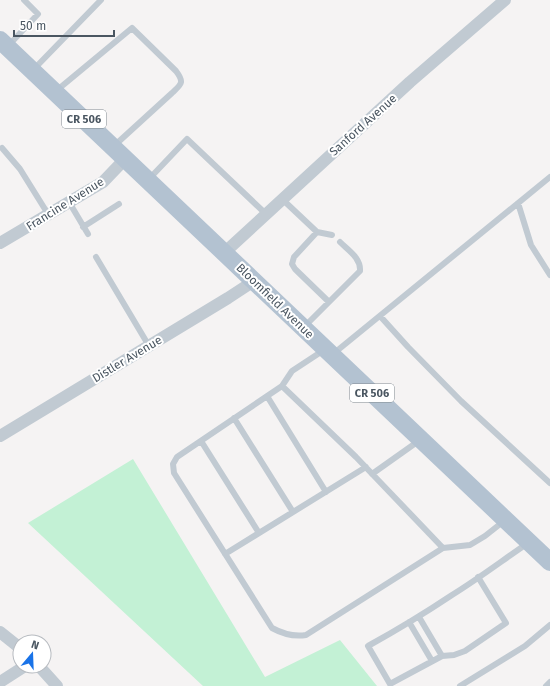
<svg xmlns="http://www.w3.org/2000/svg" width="550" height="686" font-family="'Fira Sans',sans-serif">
<rect width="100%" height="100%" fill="#f5f3f3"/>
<path fill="#c3f1d5" d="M133 459 265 677 340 640 377 686H203L28 523Z"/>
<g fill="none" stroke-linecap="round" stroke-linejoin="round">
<path stroke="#c1cad2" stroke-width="6" d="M8 46 38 14 24 0
M34 69 101 0
M56 91 132 28 176 71C185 83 181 84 172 93L115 145
M2 148 20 169 48 214
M149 179 187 139 266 214
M282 199 317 232 332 235
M69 202 88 234
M518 203 531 245 550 275
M83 227 119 204
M317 232 294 257 292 264 295 269 329 302
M96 257 149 346
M380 316 408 347 461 401 550 483
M304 327 360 271C361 258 349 251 340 242
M333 354 550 177
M282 386 292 371 324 350
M267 396 326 492
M234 418 293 512
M201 441 259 533
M372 474 420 440
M443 548 356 457 282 386 177 457 173 464 174 473 272 628C283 634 293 637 306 635L443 548 470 545 485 536 504 521
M225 554 366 467
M478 577 506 623 465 651 454 655 442 656 390 684 368 646C397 630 425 613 452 595 478 579 503 560 528 543
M419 617 442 656
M409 622 432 661
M460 686 525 646 550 625
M546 686 550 682"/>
<path stroke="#c1cad2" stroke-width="12" d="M0 243 103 182 125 159
M224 253 410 82 505 0
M0 436 228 298 254 281
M0 632 20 648
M39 666 57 686
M0 682 25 666"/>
<path stroke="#b3c2d1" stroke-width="18" d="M0 40 550 562"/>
</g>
<g text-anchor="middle" stroke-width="4" stroke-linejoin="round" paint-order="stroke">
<g fill="#fff" stroke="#808990" stroke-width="1">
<rect x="62" y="110" width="44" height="18" rx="3"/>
<rect x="350" y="384" width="44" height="18" rx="3"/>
</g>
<g font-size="11" font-weight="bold" fill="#4a5661">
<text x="84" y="123">CR 506</text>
<text x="372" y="397">CR 506</text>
</g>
<g font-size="12" fill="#4a5661" stroke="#fff">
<text transform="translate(363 125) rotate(-42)" y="4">Sanford Avenue</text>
<text transform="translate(65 204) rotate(-32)" y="4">Francine Avenue</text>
<text transform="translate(275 301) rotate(44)" y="4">Bloomfield Avenue</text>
<text transform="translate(127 359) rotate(-31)" y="4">Distler Avenue</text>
</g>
</g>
<g transform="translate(32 654) rotate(19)"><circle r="19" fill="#ffffff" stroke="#b7bbc0"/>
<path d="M0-3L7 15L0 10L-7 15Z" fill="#1a73e8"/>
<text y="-6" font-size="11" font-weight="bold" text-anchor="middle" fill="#4a5661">N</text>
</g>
<path d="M14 30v6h100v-6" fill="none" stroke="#4a5661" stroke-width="2"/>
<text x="20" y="30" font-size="12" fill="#4a5661" stroke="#ffffff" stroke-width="3" paint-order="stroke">50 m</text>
</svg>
